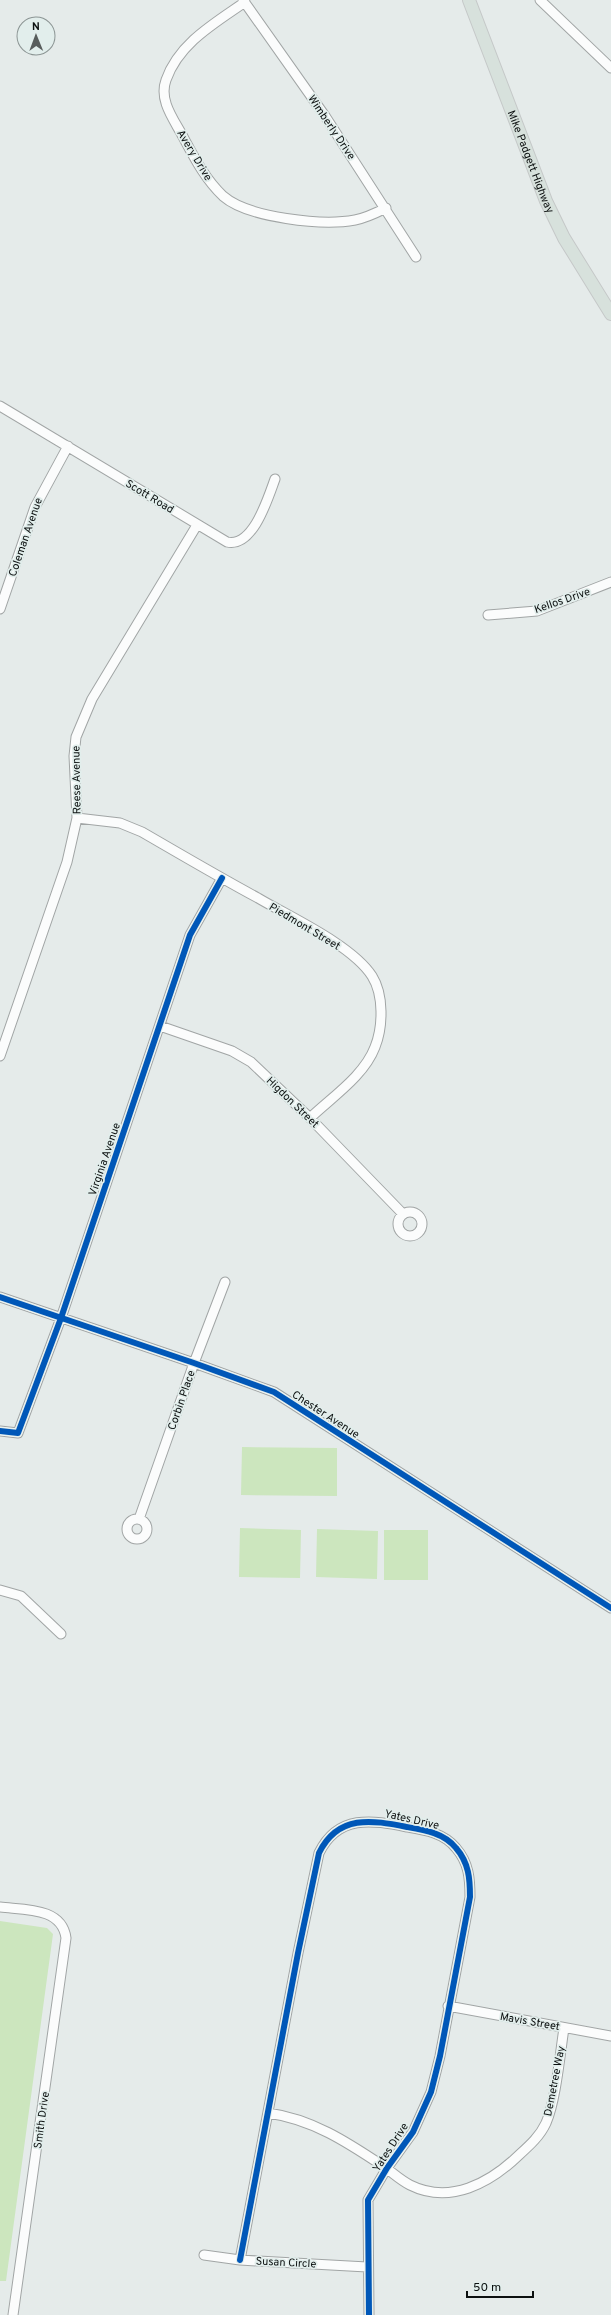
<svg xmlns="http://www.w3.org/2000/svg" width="611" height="2315" font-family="Overpass,sans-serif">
<rect width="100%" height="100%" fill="#e5ebea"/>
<path fill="#cce6be" d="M242 1447 337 1448V1496L241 1495Z
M240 1528 301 1530 300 1578 239 1577Z
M317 1529 378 1531 377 1579 316 1577Z
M384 1530H428V1580H384Z
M0 1921 47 1928 53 1934 6 2281H0Z"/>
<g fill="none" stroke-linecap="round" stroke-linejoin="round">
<defs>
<path id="minor" d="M243 0 325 116 416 257
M540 0 611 68
M245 2C215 23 179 43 166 80 159 99 172 117 181 133 193 155 204 178 223 196 248 218 323 226 355 220 366 218 376 213 386 208
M0 406 227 542C253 548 268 498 275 479
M0 609 35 507 68 446
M488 615 537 611 611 582
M77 818 120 823 142 832C180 854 219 877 258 898 290 917 352 945 372 976 384 995 383 1027 375 1047 364 1076 332 1097 310 1118
M160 1026 232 1051 251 1062 310 1118 403 1214
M0 1056 67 862 77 818 74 756 76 737 92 699 197 525
M398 1224a12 12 0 1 1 24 0a12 12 0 1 1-24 0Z
M0 1297 194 1363 274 1392 611 1608
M0 1431 18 1433 61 1318 190 935 222 878
M139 1519 194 1363 225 1282
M127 1529a10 10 0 1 1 20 0a10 10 0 1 1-20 0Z
M0 1590 21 1596 61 1634
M0 1907C24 1910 62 1907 66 1938L13 2315
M448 2006 611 2036
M268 2113C312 2119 347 2142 383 2166 392 2172 400 2180 410 2185 450 2205 490 2183 519 2155 530 2145 540 2136 546 2123 556 2100 560 2054 564 2028
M204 2255 240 2260 367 2267
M240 2260 298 1953 319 1853C338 1814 372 1820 407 1827 425 1830 444 1833 456 1848 469 1863 470 1879 470 1897L440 2056 431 2092 413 2132 387 2168 368 2200 369 2315"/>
<g id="major">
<path id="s1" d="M469 0 546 201 564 238 611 314"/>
</g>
</defs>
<use href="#minor" stroke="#a1a5a5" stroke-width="11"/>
<use href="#major" stroke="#c5c8c8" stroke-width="14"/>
<use href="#minor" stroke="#fbfcfc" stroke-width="9"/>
<use href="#major" stroke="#d7e1dc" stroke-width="12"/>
<defs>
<path id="cycleway" d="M0 1297 194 1363 274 1392 611 1608
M0 1431 18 1433 61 1318 190 935 222 878
M240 2260 298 1953 319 1853C338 1814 372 1820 407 1827 425 1830 444 1833 456 1848 469 1863 470 1879 470 1897L440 2056 431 2092 413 2132 387 2168 368 2200 369 2315"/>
</defs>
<use href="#cycleway" stroke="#e2eeec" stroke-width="8"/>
<use href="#cycleway" stroke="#0057b8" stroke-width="6"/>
</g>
<g text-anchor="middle" stroke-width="3.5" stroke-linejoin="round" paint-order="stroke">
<g font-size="11" fill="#0c1010" stroke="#e2eeec">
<text transform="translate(332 127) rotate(56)" y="4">Wimberly Drive</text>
<text transform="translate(195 155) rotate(59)" y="4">Avery Drive</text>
<text dy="4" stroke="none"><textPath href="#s1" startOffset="173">Mike Padgett Highway</textPath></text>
<text transform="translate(150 496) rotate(31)" y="4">Scott Road</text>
<text transform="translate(25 537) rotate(-71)" y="4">Coleman Avenue</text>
<text transform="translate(562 600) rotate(-19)" y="4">Kellos Drive</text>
<text transform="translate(76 780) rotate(-91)" y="4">Reese Avenue</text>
<text transform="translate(305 926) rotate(31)" y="4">Piedmont Street</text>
<text transform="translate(293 1102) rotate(44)" y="4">Higdon Street</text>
<text transform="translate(104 1159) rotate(-71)" y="4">Virginia Avenue</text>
<text transform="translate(181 1400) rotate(-71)" y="4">Corbin Place</text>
<text transform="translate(326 1414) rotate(33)" y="4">Chester Avenue</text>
<text transform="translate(412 1819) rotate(13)" y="4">Yates Drive</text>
<text transform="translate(530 2021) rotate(10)" y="4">Mavis Street</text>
<text transform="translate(554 2081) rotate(-79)" y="4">Demetree Way</text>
<text transform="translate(41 2120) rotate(-82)" y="4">Smith Drive</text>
<text transform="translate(390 2147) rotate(-57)" y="4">Yates Drive</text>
<text transform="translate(286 2262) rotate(3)" y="4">Susan Circle</text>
</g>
</g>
<g transform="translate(36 36) rotate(359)"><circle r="19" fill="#e2eeec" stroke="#8c9594"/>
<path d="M0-3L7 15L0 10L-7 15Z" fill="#585d5c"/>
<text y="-6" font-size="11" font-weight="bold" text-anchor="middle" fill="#0c1010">N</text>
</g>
<path d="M467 2291v6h66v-6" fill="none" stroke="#0c1010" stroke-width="2"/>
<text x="473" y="2291" font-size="12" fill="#0c1010" stroke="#e2eeec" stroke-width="3" paint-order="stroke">50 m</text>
</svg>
